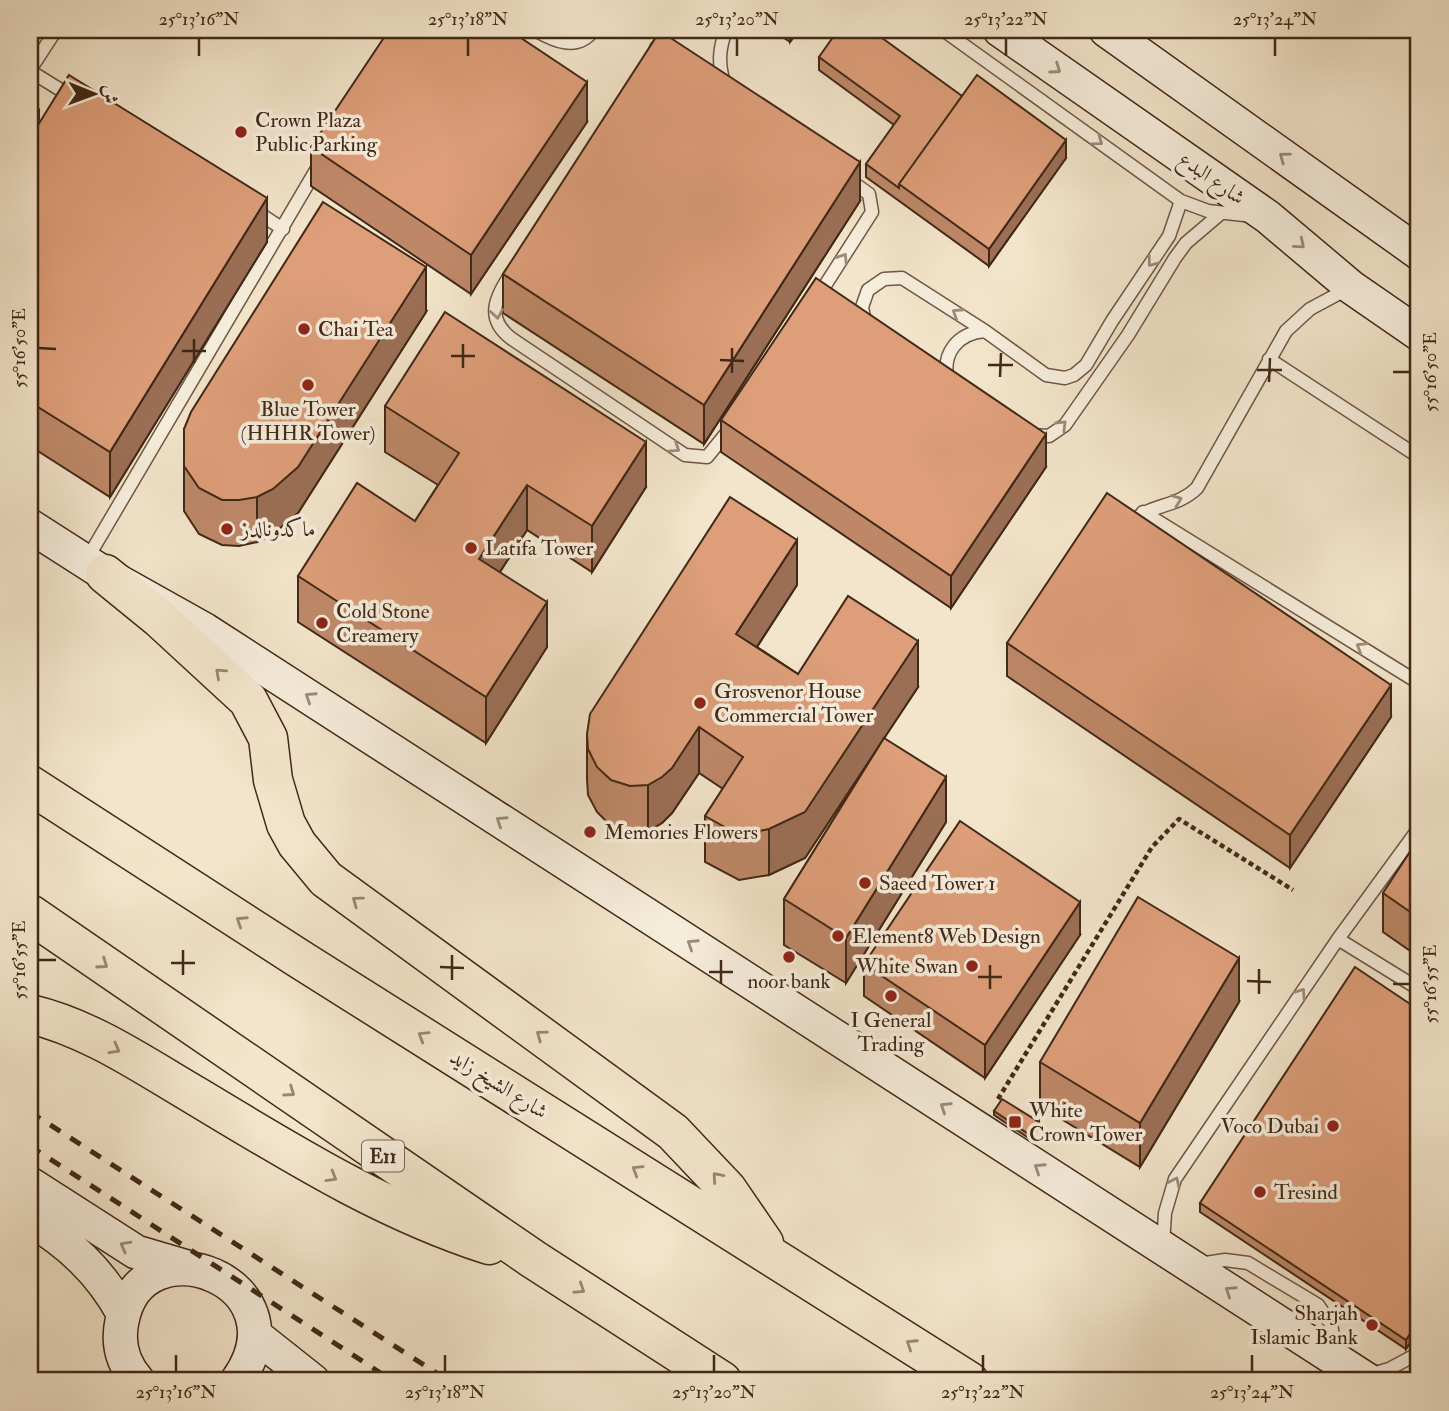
<svg xmlns="http://www.w3.org/2000/svg" width="1449" height="1411" font-family="'IM FELL Double Pica',Amiri,serif">
<rect width="100%" height="100%" fill="#f3e5cb"/>
<filter id="stains"><feTurbulence type="fractalNoise" baseFrequency=".00286" numOctaves="4"/><feColorMatrix values="0 0 0 0 .2 0 0 0 0 .09 0 0 0 0 .02 0 0 0 .5 -.17"/></filter>
<radialGradient id="worn" r=".72"><stop offset=".6" stop-color="#630" stop-opacity="0"/><stop offset="1" stop-color="#630" stop-opacity=".3"/></radialGradient>
<g fill="none" stroke-linecap="round" stroke-linejoin="round">
<defs>
<path id="lane" d="M535 30C554 41 577 52 594 30
M943 30 1181 201 1208 211 1253 216
M656 48 672 30
M30 70 56 30
M30 71 72 97
M724 83C718 63 719 49 726 30
M254 210 283 229
M512 272C496 297 484 318 512 339L685 455 707 457 729 430
M817 298 872 212 869 194 848 179
M865 323 862 307 868 290 884 279 902 278 985 331 1046 375 1065 378 1074 375 1086 365 1112 321 1169 236 1181 201
M1269 359 1419 457
M948 381C941 353 958 333 985 331
M1030 435 1049 436 1065 425 1128 335 1175 258 1186 243 1220 214
M1143 512 1419 683
M1128 526C1147 503 1176 509 1197 488L1286 331 1310 309 1349 288
M87 559 319 165
M1338 939 1419 989
M1163 1244 1165 1213 1175 1179 1338 939 1419 828
M1199 1264 1225 1260 1248 1263 1318 1305 1331 1324 1336 1353
M1369 1375 1389 1369 1419 1353"/>
<path id="secondary" d="M1000 30 1268 217 1351 287 1419 334
M1106 30 1419 253
M30 526 105 574 205 630 1369 1381
M30 1184 136 1252 187 1267
M30 1219C70 1244 100 1271 123 1313
M255 1335 313 1381
M138 1381C123 1364 117 1344 122 1321 141 1219 308 1281 237 1381"/>
<path id="highway" d="M105 574 159 618 248 700 268 738 273 780 286 824 297 844 326 879 673 1132 727 1189 764 1243
M30 785 298 958 969 1381
M30 914 533 1259 722 1381
M30 1014C90 1028 143 1065 196 1096 291 1153 383 1211 489 1245"/>
</defs>
<use href="#lane" stroke="#6e5744" stroke-width="15"/>
<use href="#secondary" stroke="#412817" stroke-width="36"/>
<use href="#highway" stroke="#412817" stroke-width="41"/>
<path stroke="#412817" stroke-width="4.5" stroke-dasharray="5 3.5" stroke-linecap="butt" d="M998 1099 1152 847 1179 819 1293 890"/>
<use href="#lane" stroke="#f7eedd" stroke-width="12"/>
<use href="#secondary" stroke="#f7eedd" stroke-width="33"/>
<use href="#highway" stroke="#f3e5cb" stroke-width="38"/>
<path stroke="#412817" stroke-width="5" stroke-dasharray="12 12" stroke-linecap="butt" d="M30 1112 449 1381
M30 1146 393 1381"/>
</g>
<path fill="#be8868" stroke="#412817" stroke-width="2" d="M772 30H799L790 42Z
M819 57 962 96 1066 158 989 266 866 177V164L894 125 819 70Z
M587 122 471 294 311 186V147Z
M30 138 267 242 110 497 30 446Z
M860 201 704 444 503 313V274Z
M426 312 298 513 273 534 257 542 239 546 222 545 199 534 184 511V429Z
M385 406 646 487 592 572 527 530 500 572 547 647 486 743 298 622V576L415 521 438 485 385 452Z
M721 420 1046 467 951 608 721 452Z
M797 585 757 647 798 674 918 687 884 738 946 822 846 983 784 945V899L879 746 805 858 769 875 739 880 705 862V816L723 789 699 773 672 813 662 823 648 831 630 832 611 826 597 812 588 795 587 779V734Z
M1007 643 1391 717 1290 868 1007 676Z
M1419 838V957L1383 932V893Z
M1080 935 985 1078 864 996V964Z
M1239 1002 1140 1167 1040 1106V1062Z
M1419 1010V1329L1406 1349 1200 1212V1203Z
M994 1111 1039 1127 1030 1139 994 1115Z"/>
<path fill="#9b6f55" stroke="#412817" stroke-width="2" d="M793 30H799L790 42V33Z
M587 82V122L471 294V255Z
M39 111V120L30 133V124Z
M1066 140V158L989 266V249Z
M860 162V201L704 444V405Z
M267 198V242L110 497V452Z
M426 267V312L298 513 273 534 257 542V497Z
M1046 434V467L951 608V576Z
M646 442V487L592 572V526Z
M527 485V530L479 604V559Z
M797 540V585L736 679V634Z
M547 602V647L486 743V697Z
M918 641V687L805 858 769 875V829Z
M1391 685V717L1290 868V835Z
M699 727V773L672 813 662 823 648 831V785Z
M946 777V822L846 983V938Z
M1080 902V935L985 1078V1045Z
M1239 958V1002L1140 1167V1123Z
M1039 1122V1127L1030 1139V1135Z
M1419 1320V1329L1406 1349V1340Z"/>
<path fill="#dd9e79" stroke="#412817" stroke-width="2" d="M389 30H509L587 82 471 255 311 147Z
M838 30H871L962 96 899 184V188L866 164 900 116 819 57Z
M660 31 860 162 704 405 503 274Z
M69 75 267 198 110 452 30 402V138Z
M977 75 1066 140 989 249 899 184Z
M30 105 39 111 30 124Z
M323 202 426 267 298 467 273 489 257 497 239 500H222L199 488 184 466V429L191 412Z
M816 278 1046 434 951 576 721 420Z
M445 312 646 442 592 526 527 485 479 559 547 602 486 697 298 576 357 483 415 521 459 453 385 406Z
M1107 493 1391 685 1290 835 1007 643Z
M730 497 797 540 736 634 798 674 848 596 918 641 805 812 769 829 739 835 705 816 743 757 699 727 672 768 662 777 648 785 630 786 611 780 597 767 588 749 587 734 590 714Z
M884 738 946 777 846 938 784 899Z
M960 821 1080 902 985 1045 864 964Z
M1419 838V918L1383 893Z
M1138 897 1239 958 1140 1123 1040 1062Z
M1355 967 1419 1010V1320L1406 1340 1200 1203Z
M1002 1099 1039 1122 1030 1135 994 1111Z"/>
<defs><path id="oneway-chevron" d="M-2-3.5L2.5 0L-2 3.5" fill="none" stroke-width="1.6" stroke-linecap="round" stroke-linejoin="round" transform="scale(1.75)"/></defs>
<g stroke="#9c8b7a">
<use href="#oneway-chevron" transform="translate(1056 69) rotate(35)"/>
<use href="#oneway-chevron" transform="translate(1098 141) rotate(36)"/>
<use href="#oneway-chevron" transform="translate(1284 157) rotate(-144)"/>
<use href="#oneway-chevron" transform="translate(1300 244) rotate(40)"/>
<use href="#oneway-chevron" transform="translate(843 258) rotate(-57)"/>
<use href="#oneway-chevron" transform="translate(1152 262) rotate(127)"/>
<use href="#oneway-chevron" transform="translate(957 313) rotate(-147)"/>
<use href="#oneway-chevron" transform="translate(497 314) rotate(81)"/>
<use href="#oneway-chevron" transform="translate(1062 425) rotate(-45)"/>
<use href="#oneway-chevron" transform="translate(675 448) rotate(34)"/>
<use href="#oneway-chevron" transform="translate(1177 500) rotate(-21)"/>
<use href="#oneway-chevron" transform="translate(1361 647) rotate(-149)"/>
<use href="#oneway-chevron" transform="translate(310 697) rotate(-147)"/>
<use href="#oneway-chevron" transform="translate(501 821) rotate(-147)"/>
<use href="#oneway-chevron" transform="translate(692 944) rotate(-147)"/>
<use href="#oneway-chevron" transform="translate(1301 993) rotate(-56)"/>
<use href="#oneway-chevron" transform="translate(945 1107) rotate(-147)"/>
<use href="#oneway-chevron" transform="translate(1039 1168) rotate(-147)"/>
<use href="#oneway-chevron" transform="translate(1175 1182) rotate(-64)"/>
<use href="#oneway-chevron" transform="translate(125 1246) rotate(-152)"/>
<use href="#oneway-chevron" transform="translate(1230 1291) rotate(-147)"/>
</g>
<g stroke="#9a8671">
<use href="#oneway-chevron" transform="translate(220 673) rotate(-138)"/>
<use href="#oneway-chevron" transform="translate(357 901) rotate(-144)"/>
<use href="#oneway-chevron" transform="translate(241 921) rotate(-147)"/>
<use href="#oneway-chevron" transform="translate(103 964) rotate(35)"/>
<use href="#oneway-chevron" transform="translate(541 1035) rotate(-144)"/>
<use href="#oneway-chevron" transform="translate(423 1036) rotate(-148)"/>
<use href="#oneway-chevron" transform="translate(115 1049) rotate(29)"/>
<use href="#oneway-chevron" transform="translate(290 1092) rotate(35)"/>
<use href="#oneway-chevron" transform="translate(637 1170) rotate(-148)"/>
<use href="#oneway-chevron" transform="translate(332 1177) rotate(30)"/>
<use href="#oneway-chevron" transform="translate(717 1177) rotate(-131)"/>
<use href="#oneway-chevron" transform="translate(580 1289) rotate(33)"/>
<use href="#oneway-chevron" transform="translate(911 1344) rotate(-147)"/>
</g>
<path fill="none" stroke="#412817" stroke-width="2.5" d="M199 56V38M468 56V38M737 56V38M1006 56V38M1275 56V38M38 348 56 349M182 351H206M451 356H475M720 360 744 361M194 363V339M988 365H1013M463 368V344M1257 370H1282M1393 372H1410M732 373V348M1000 377 1001 353M1269 382 1270 358M38 960H56M171 963H195M440 967 464 968M709 972H733M183 975V950M978 977H1002M452 980V955M1247 981 1271 982M721 984V960M1393 984H1410M990 989V965M1259 994V969M176 1372V1355M445 1372V1355M714 1372V1355M983 1372V1355M1252 1372V1355"/>
<g fill="#8f2418" stroke="#f7eedd" stroke-width="2.5">
<circle cx="241" cy="132" r="7"/>
<circle cx="304" cy="329" r="7"/>
<circle cx="308" cy="385" r="7"/>
<circle cx="227" cy="529" r="7"/>
<circle cx="471" cy="548" r="7"/>
<circle cx="322" cy="623" r="7"/>
<circle cx="700" cy="703" r="7"/>
<circle cx="590" cy="832" r="7"/>
<circle cx="865" cy="883" r="7"/>
<circle cx="838" cy="936" r="7"/>
<circle cx="789" cy="957" r="7"/>
<circle cx="972" cy="966" r="7"/>
<circle cx="891" cy="996" r="7"/>
<rect x="1008" y="1115" width="14" height="14" rx="3.5"/>
<circle cx="1333" cy="1126" r="7"/>
<circle cx="1260" cy="1192" r="7"/>
<circle cx="1372" cy="1325" r="7"/>
</g>
<g text-anchor="middle" stroke-width="7" stroke-linejoin="round" paint-order="stroke">
<rect fill="#f7eedd" stroke="#786352" stroke-width="2" x="362" y="1140.5" width="42" height="31" rx="5"/>
<g font-size="19" font-weight="bold" fill="#412817">
<text x="383" y="1163">E11</text>
</g>
<g font-size="21" fill="#412817" stroke="#f7eedd" text-anchor="start">
<text x="255" y="127">Crown Plaza<tspan x="255" dy="24">Public Parking</tspan></text>
<text x="318" y="336">Chai Tea</text>
<text x="308" y="416" text-anchor="middle">Blue Tower<tspan x="308" dy="24">(HHHR Tower)</tspan></text>
<text x="241" y="536">ماكدونالدز</text>
<text x="485" y="555">Latifa Tower</text>
<text x="336" y="618">Cold Stone<tspan x="336" dy="24">Creamery</tspan></text>
<text x="714" y="698">Grosvenor House<tspan x="714" dy="24">Commercial Tower</tspan></text>
<text x="604" y="839">Memories Flowers</text>
<text x="879" y="890">Saeed Tower 1</text>
<text x="852" y="943">Element8 Web Design</text>
<text x="958" y="973" text-anchor="end">White Swan</text>
<text x="789" y="988" text-anchor="middle">noor bank</text>
<text x="891" y="1027" text-anchor="middle">I General<tspan x="891" dy="24">Trading</tspan></text>
<text x="1029" y="1117">White<tspan x="1029" dy="24">Crown Tower</tspan></text>
<text x="1319" y="1133" text-anchor="end">Voco Dubai</text>
<text x="1274" y="1199">Tresind</text>
<text x="1358" y="1320" text-anchor="end">Sharjah<tspan x="1358" dy="24">Islamic Bank</tspan></text>
</g>
<g font-size="21" fill="#412817" stroke="#f7eedd">
<text transform="translate(1212 178) rotate(35)" y="7">شارع البدع</text>
<text transform="translate(499 1084) rotate(32)" y="7">شارع الشيخ زايد</text>
</g>
</g>
<rect width="1449" height="1411" fill="none" stroke="#f3e5cb" stroke-width="77"/>
<g transform="translate(94 94) rotate(91)" stroke="#f7eedd" stroke-width="5" paint-order="stroke">
<path d="M0-5L12 26L0 18L-12 26Z" fill="#412817"/>
<text y="-10" font-size="19" font-weight="bold" text-anchor="middle" fill="#412817">ش</text>
</g>
<rect x="38" y="38" width="1372" height="1334" fill="none" stroke="#412817" stroke-width="2.5"/>
<g font-size="18" text-anchor="middle" fill="#412817">
<text x="199" y="25">25°13'16"N</text>
<text x="468" y="25">25°13'18"N</text>
<text x="737" y="25">25°13'20"N</text>
<text x="1006" y="25">25°13'22"N</text>
<text x="1275" y="25">25°13'24"N</text>
<text transform="translate(19 348) rotate(-90)" y="6">55°16'50"E</text>
<text transform="translate(1430 372) rotate(-90)" y="6">55°16'50"E</text>
<text transform="translate(19 960) rotate(-90)" y="6">55°16'55"E</text>
<text transform="translate(1430 984) rotate(-90)" y="6">55°16'55"E</text>
<text x="176" y="1398">25°13'16"N</text>
<text x="445" y="1398">25°13'18"N</text>
<text x="714" y="1398">25°13'20"N</text>
<text x="983" y="1398">25°13'22"N</text>
<text x="1252" y="1398">25°13'24"N</text>
</g>
<rect width="100%" height="100%" filter="url(#stains)"/>
<rect width="100%" height="100%" fill="url(#worn)"/>
</svg>
